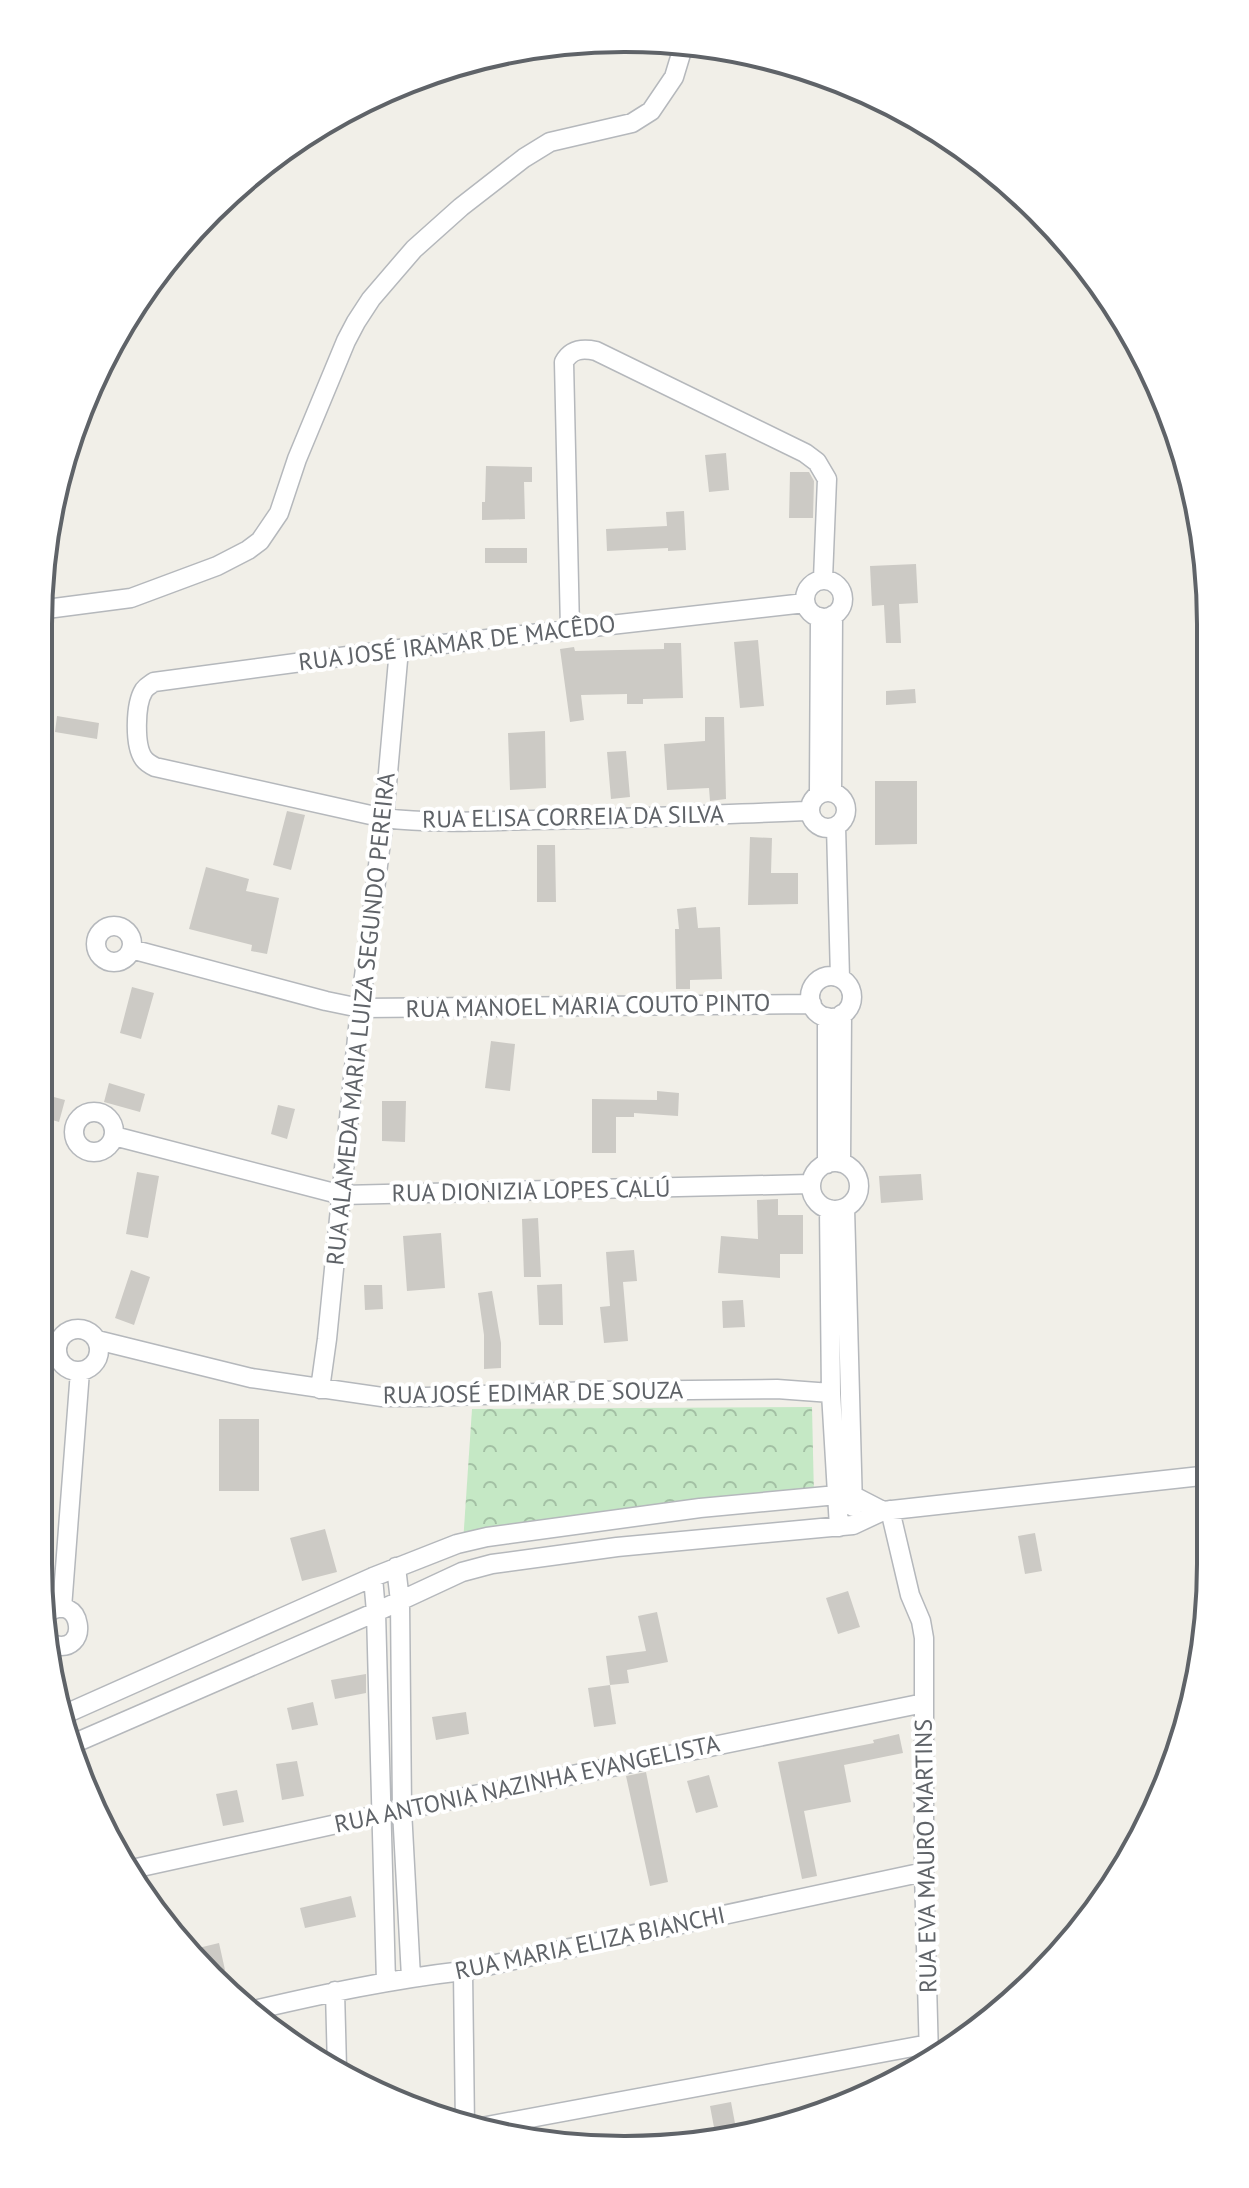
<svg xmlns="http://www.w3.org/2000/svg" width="1249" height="2188" font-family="'PT Sans',sans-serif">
<defs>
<pattern id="park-crowns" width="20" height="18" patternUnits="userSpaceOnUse" patternTransform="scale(2)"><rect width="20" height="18" fill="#c5e8c5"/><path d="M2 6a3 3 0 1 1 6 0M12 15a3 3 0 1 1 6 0" fill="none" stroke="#a3c0a4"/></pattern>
</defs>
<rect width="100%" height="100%" fill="#f1efe8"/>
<path fill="url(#park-crowns)" d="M812 1407 814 1497 463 1543 472 1409Z"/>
<path fill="#cccac5" d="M726 453 729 490 709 492 705 455Z
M486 466 532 467V482H524L525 519 482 520V502H485Z
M790 472H809L814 481 813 518H789Z
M684 511 686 550 668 551V548L607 551 606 529 667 526 666 512Z
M485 548H527V563H485Z
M916 564 918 603 899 604 901 643H886L884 605 872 606 870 566Z
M758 640 764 706 740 708 734 642Z
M664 643H681L683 698 643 699V704H627V694L581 695 584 720 570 722 560 649 574 647 575 651 664 649Z
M915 689 916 703 886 705V691Z
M57 716 99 723 97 739 55 732Z
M705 717H724L726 799 710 801 709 788 667 790 664 744 705 741Z
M545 731 546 788 510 790 508 733Z
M626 751 630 797 611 799 607 752Z
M875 781H917V844L875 845Z
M287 811 305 815 291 870 273 865Z
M750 837 772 838 771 873H798V904L748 905Z
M537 845H555L556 902H537Z
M206 867 249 879 246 891 279 898 267 954 251 951 252 945 189 929Z
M696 907 698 928 720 927 722 979 690 980V989H676L675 929H679L677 909Z
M132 987 154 993 141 1039 120 1033Z
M491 1041 515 1044 510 1091 485 1088Z
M109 1083 145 1094 140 1112 104 1102Z
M657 1091 679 1093 678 1116 634 1113V1117H616V1153H592V1099L657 1100Z
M39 1093 65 1100 59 1122 39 1116Z
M382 1101H406L405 1142 382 1141Z
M278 1105 295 1109 287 1139 271 1134Z
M137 1172 159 1176 148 1238 126 1234Z
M921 1174 923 1200 881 1203 879 1176Z
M778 1199V1215H803V1254H780V1278L718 1273 721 1236 758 1239 757 1200Z
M538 1218 541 1277H524L522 1219Z
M441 1233 445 1288 407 1291 403 1236Z
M634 1250 637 1281 623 1282 628 1341 604 1343 600 1307 610 1306 606 1252Z
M131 1270 150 1277 134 1325 115 1318Z
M562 1284 563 1325H539L537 1285Z
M364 1285H382L383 1309 365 1310Z
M492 1291 501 1343V1368L484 1369V1335L478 1293Z
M743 1300 745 1327 723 1328 722 1301Z
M219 1419H259V1491H219Z
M325 1529 337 1572 302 1581 290 1538Z
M1035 1533 1042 1571 1025 1574 1018 1536Z
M848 1591 860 1627 838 1634 826 1598Z
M657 1612 668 1662 627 1670 629 1683 610 1685 606 1656 646 1651 638 1616Z
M366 1674V1693L335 1699 331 1680Z
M610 1685 616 1724 594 1727 588 1688Z
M313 1702 318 1725 292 1730 287 1708Z
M466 1712 469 1734 436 1740 432 1717Z
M899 1734 903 1753 844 1765 851 1802 804 1811 817 1876 802 1879 778 1762 874 1743 873 1740Z
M297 1761 304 1796 282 1800 276 1764Z
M646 1772 668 1882 650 1886 626 1776Z
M709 1775 718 1807 696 1813 687 1781Z
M237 1790 244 1822 223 1826 216 1794Z
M351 1896 356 1917 305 1928 300 1908Z
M219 1943 225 1970 214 1972 190 1950Z
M731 2102 737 2134 716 2138 710 2106Z"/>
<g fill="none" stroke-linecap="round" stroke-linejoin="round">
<defs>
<path id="minor" d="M805 599a19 19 0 1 1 38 0a19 19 0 1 1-38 0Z
M805 603 399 649 154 682C150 685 147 686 144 690 135 704 134 746 144 759 147 763 151 765 155 767L384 818C433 824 483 821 532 820 625 819 717 814 810 811
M39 610 131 598 217 566 248 550 260 541 279 513 297 459 346 341 356 322 371 299 414 249 461 207 524 158 550 142 632 123 651 111 674 77 684 44
M570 629 564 362C571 349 582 348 596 351L805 453 817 462 827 479 823 579
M810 810a18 18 0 1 1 36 0a18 18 0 1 1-36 0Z
M832 792 833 615
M819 793 820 617
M836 826 840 978
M96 944a18 18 0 1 1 36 0a18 18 0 1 1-36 0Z
M131 949 326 1001 360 1008 812 1004
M810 997a21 21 0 1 1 42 0a21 21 0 1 1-42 0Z
M827 1017V1164
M74 1132a20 20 0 1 1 40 0a20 20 0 1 1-40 0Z
M114 1136 342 1195 811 1184
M811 1186a24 24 0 1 1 48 0a24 24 0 1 1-48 0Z
M841 1163 842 1014
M845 1208 853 1507
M829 1209 831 1393 839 1527
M57 1350a21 21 0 1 1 42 0a21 21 0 1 1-42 0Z
M97 1340 251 1378 382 1397H426L592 1391 777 1389 831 1393
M320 1389 327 1339 360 1008 384 818 399 649
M890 1510 910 1595 921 1621 924 1638V1872L929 2057
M396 1567 400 1601 402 1810 411 1977
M373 1577 376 1612 386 1982
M62 1608 80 1371
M46 1614C82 1587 93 1658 51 1644
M63 1715 373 1577 457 1544 487 1537 700 1508 837 1495H852L883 1511
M68 1746 376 1612 462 1572 492 1564 617 1547 853 1525 883 1511 1210 1475
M132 1869 382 1814 924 1703
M463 1971 465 2127
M335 1991 337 2068
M254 2010C323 1994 392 1979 463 1971L924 1872
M471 2129 929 2044"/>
</defs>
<use href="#minor" stroke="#b5b8bc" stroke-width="21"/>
<use href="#minor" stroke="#fff" stroke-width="18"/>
</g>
<g text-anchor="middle" stroke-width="8" stroke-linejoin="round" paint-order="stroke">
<g font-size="24" fill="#5f6368" stroke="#fff">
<text transform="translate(457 643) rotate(-7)" y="8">RUA JOSÉ IRAMAR DE MACÊDO</text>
<text transform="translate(573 817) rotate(-1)" y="8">RUA ELISA CORREIA DA SILVA</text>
<text transform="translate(588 1006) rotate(-1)" y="8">RUA MANOEL MARIA COUTO PINTO</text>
<text transform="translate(361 1019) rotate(-84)" y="8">RUA ALAMEDA MARIA LUIZA SEGUNDO PEREIRA</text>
<text transform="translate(531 1191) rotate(-1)" y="8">RUA DIONIZIA LOPES CALÚ</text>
<text transform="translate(533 1393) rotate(-1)" y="8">RUA JOSÉ EDIMAR DE SOUZA</text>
<text transform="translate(527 1784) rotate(-12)" y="8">RUA ANTONIA NAZINHA EVANGELISTA</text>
<text transform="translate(926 1856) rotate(-91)" y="8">RUA EVA MAURO MARTINS</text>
<text transform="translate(590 1943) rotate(-12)" y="8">RUA MARIA ELIZA BIANCHI</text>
</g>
</g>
<path d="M0 0H1249V2188H0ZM624 52H625A572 572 0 0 1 1197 624V1564A572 572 0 0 1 625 2136H624A572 572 0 0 1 52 1564V624A572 572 0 0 1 624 52Z" fill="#fff" fill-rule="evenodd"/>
<path fill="none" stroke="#5f6368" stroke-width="4" d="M624 52H625A572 572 0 0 1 1197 624V1564A572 572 0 0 1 625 2136H624A572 572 0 0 1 52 1564V624A572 572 0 0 1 624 52Z"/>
</svg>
